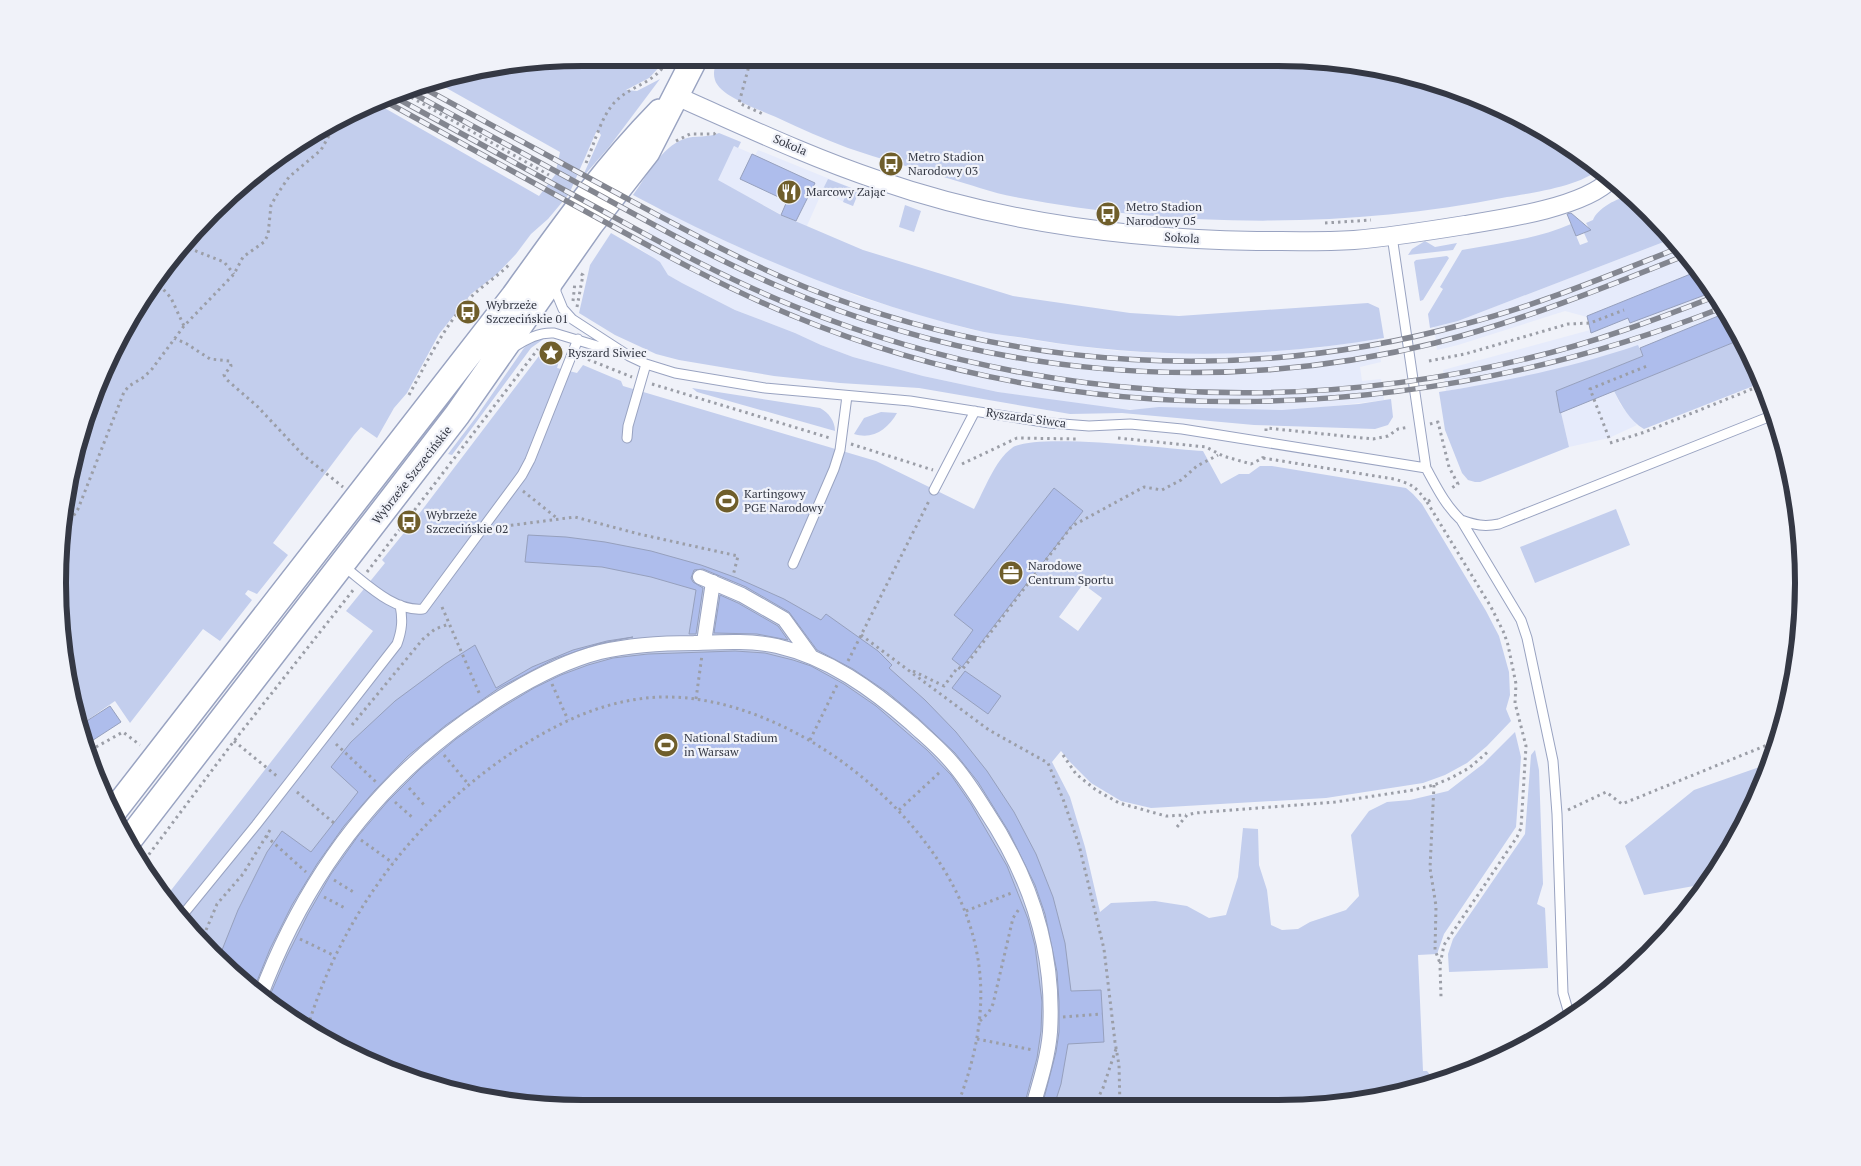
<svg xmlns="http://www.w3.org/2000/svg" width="1861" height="1166" font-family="'PT Serif',serif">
<rect width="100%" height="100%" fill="#f0f2f9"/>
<path fill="#e6ebfb" d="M734 146 755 155 758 150 859 191 853 206 822 192 806 228 717 180Z
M661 209 734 245 859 297 972 330 1052 343 1108 350 1155 353H1250L1316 348 1378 339 1381 362 1360 367 1362 381 1381 379 1384 400 1274 413 1110 409 998 392 923 376 853 357 821 345 795 333 735 310 682 283 668 275 660 262 639 248Z
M1674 238 1733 320 1742 339 1614 391 1620 404 1637 425 1609 438 1569 447 1561 413 1470 387 1446 391 1443 370 1590 330 1587 317 1565 311 1458 345 1437 350 1434 327 1458 321Z"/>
<path fill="#c3ceed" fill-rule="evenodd" d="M514 62H664L649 78 626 90 637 91 660 79 609 147 582 178 601 135 597 130 569 194 548 219 531 234 516 254 496 275 471 294 439 334 407 393 394 408 377 438 361 427 354 435 273 543 288 555 257 594 248 590 245 594 252 600 220 641 203 629 130 723 115 701 79 726 62 652 58 583 62 514 85 414 146 291 211 212 263 166 350 112 374 102 539 196 555 175 560 152 434 81Z
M717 62H1346L1479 97 1600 168C1582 186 1532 193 1507 197 1345 229 1177 228 1015 197 992 193 969 184 947 178 914 168 880 159 848 148 824 139 801 129 778 118 763 111 720 97 715 80 713 74 714 68 717 62Z
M719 133 741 142 738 148 734 146 718 180 781 215 863 250 1013 296 1130 313 1179 316 1368 303 1379 308 1384 338C1270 358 1151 359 1037 340 1015 336 993 335 971 329 855 301 738 251 633 195 647 176 661 147 684 139 695 135 709 138 719 133Z
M828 179 859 191 853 206 843 202 846 194 839 191 837 195 823 189Z
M1630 196 1674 238 1458 321 1430 328 1428 314 1443 289 1440 287 1462 250C1498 243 1538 239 1571 224L1580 245 1588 242 1584 233 1590 230 1586 223 1593 220C1597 209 1618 197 1630 196Z
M905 205 921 211 914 232 899 227Z
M611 233 654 258 660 262 668 275 682 283 735 310 795 333 821 345 853 357 923 376 998 392 1130 410 1159 407 1282 410 1359 404 1391 399 1393 417 1388 425 1375 429 1254 425 1122 413 1070 414 919 388 840 383 774 376 679 360 656 354 615 335 579 313 590 265Z
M1425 241 1435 247 1457 243 1453 250 1408 255 1412 249Z
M1447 256 1449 258 1423 300 1420 301 1414 262 1416 260Z
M545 338 531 348 452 455 448 454 477 416 524 348 533 341Z
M1742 339 1761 383 1644 429C1630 421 1621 405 1614 391Z
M1638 345 1643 356 1556 391 1569 447 1480 482H1475L1468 480 1462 473 1445 430 1439 392C1507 381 1573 367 1638 345Z
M547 351 561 354 557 368 577 373 583 365 621 381 623 386 876 461 974 509C984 491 995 460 1012 448 1033 432 1170 449 1203 451L1221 484 1239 474H1249L1260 466H1272L1406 488 1413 494 1422 504 1486 611 1499 636 1509 672 1510 695 1506 709 1511 721 1487 746 1467 763 1445 775 1423 783 1326 798 1151 808 1121 801 1091 783 1070 762 1061 751 1052 762 1070 797 1085 847 1100 912 1111 903 1155 901 1187 906 1209 918 1226 915 1238 877 1243 828 1258 829 1259 865 1267 890 1271 925 1282 930 1298 929 1310 922 1346 910 1359 896 1351 835 1369 811 1387 802 1410 800 1448 791 1483 764 1515 732 1521 757 1516 827 1444 934 1437 954 1418 955 1423 1071H1427L1437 1083 1313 1107 515 1104 382 1069 263 1000 211 954 165 898 373 631 346 611 385 563 382 560 416 518 542 352ZM1083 584 1102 598 1078 631 1059 617Z
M692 388 820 408C829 413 835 421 835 431L697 392Z
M881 412 897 413C888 429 873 440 854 434L864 418Z
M1616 509 1630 545 1535 583 1520 547Z
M1535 750 1539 770 1543 884 1537 904 1545 908 1548 968 1449 972 1448 954 1453 939 1525 834 1531 755Z
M1768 764 1749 815 1705 884 1644 895 1625 846 1694 790Z"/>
<path fill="#aebdec" stroke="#96a0bd" d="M752 154 815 183 796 221 781 215 787 201 740 179Z
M1571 213 1591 230 1576 236 1567 214Z
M1698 271 1713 292 1630 323 1628 318 1591 333 1587 316Z
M1728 312 1742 339 1560 413 1556 391 1643 356 1640 348Z
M1054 488 1083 511 962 667 952 659 973 630 954 615Z
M528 535 566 537 605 542 651 551 701 565 737 578 784 599 821 620 826 614 878 651 892 665 889 668 925 700 956 732 987 771 1014 812 1036 854 1053 897 1065 943 1071 991 1101 990 1104 1042 1068 1044 1061 1084 1054 1106H1042L1056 1052 1059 1032V1002L1057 972 1045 914 1035 885 1009 832 978 782 955 753 918 718 887 692 853 669 817 650 789 612 746 587 703 569 694 570 691 578 693 582 703 588 696 634H689L696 590 651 577 602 567 525 562Z
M720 595 738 603 778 626 788 640 757 634 714 633Z
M633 637 598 644 554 659 499 688 446 725 408 756 375 790 344 826 317 864 292 905 270 949 253 991 218 960 238 910 267 852 282 831 311 852 358 792 331 767 351 742 395 701 445 664 475 645 496 688 532 667 573 650 607 641Z
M735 651 765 653 793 660 811 666 844 684 876 706 927 750 951 775 971 804 1007 866 1028 919 1035 946 1042 1002 1041 1031 1037 1058 1024 1106 515 1104 382 1069 267 1002 287 956 308 914 331 874 358 836 388 801 420 769 456 739 496 711 534 688 561 675 588 665 613 658 648 654Z
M965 671 1001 696 988 714 952 688Z
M110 706 121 722 84 746 79 726Z"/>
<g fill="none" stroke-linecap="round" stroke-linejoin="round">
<defs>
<path id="service" d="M1392 236 1426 468C1436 486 1445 505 1461 520L1521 620 1527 638 1553 761 1557 814 1563 993 1570 1017
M556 284V292L563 309 572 319 629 356 646 364 675 373 765 388 910 401 1050 423 1089 426 1130 424 1182 429 1426 468
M514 347C527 339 539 332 554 333L617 352
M627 438 628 426 646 364
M934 490 975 411
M1461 520C1475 525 1484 527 1499 524L1776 414
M793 564 834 469 840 450 847 396
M342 565C365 582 393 612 423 609L522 475 530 460 578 339
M181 917 256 825 397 644C402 630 403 620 400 605"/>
<path id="pedestrian" d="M700 577 742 595 784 619 810 655
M704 642 713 582
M260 997C306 874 380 775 491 704 525 682 561 662 600 652 630 645 664 643 694 643 721 642 750 640 777 646 829 658 872 689 912 724 926 737 941 749 953 764 966 779 976 795 986 811 1030 877 1055 952 1050 1032 1048 1057 1040 1082 1033 1106"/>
<path id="minor" d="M676 96C742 125 809 157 878 180 999 222 1129 239 1257 241 1289 241 1322 242 1354 240 1391 237 1428 231 1465 225 1503 219 1585 207 1611 179"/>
<path id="secondary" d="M114 811 514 296C560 232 605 168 660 112
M129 840 457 415 590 225 647 152 693 62"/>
</defs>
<use href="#service" stroke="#99a3c1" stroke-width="11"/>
<use href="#pedestrian" stroke="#99a3c1" stroke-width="16"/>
<use href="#minor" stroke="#99a3c1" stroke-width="20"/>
<use href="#secondary" stroke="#99a3c1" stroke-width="28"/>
<path stroke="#9b9ea7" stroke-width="3" stroke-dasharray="2.5 4" stroke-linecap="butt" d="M750 62 739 103 765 115
M400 91 549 175
M676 141 690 134H714L717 131
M586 163C594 145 601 116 615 102 631 85 652 85 667 62
M1619 194H1627
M1325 223 1371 220
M183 246 224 262 234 274
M155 280 171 298 184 326
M573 301 575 282
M577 307 583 275 579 273
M174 338 187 344 210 359 230 361 231 366 224 375 226 379 258 407 303 455 343 487
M582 357 632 377
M1429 361 1465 354 1568 324 1590 323 1624 310
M652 384 830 438
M409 395C428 360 445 324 473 295 485 284 499 275 511 263
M1430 424 1438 422 1449 467 1458 484 1450 489
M1266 431V428L1373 439 1388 436 1398 429 1409 427
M1118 438 1206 447 1223 456 1251 464 1263 458V454
M1609 438 1590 389 1647 366
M1610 443 1645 432 1762 385
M851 444 933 470
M1263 458 1394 479C1412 484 1416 487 1427 502L1432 499
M962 464 1017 438 1079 439
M523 491 558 519
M1427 502 1491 607 1504 633 1508 645 1516 684 1515 703 1526 746 1521 828 1517 837 1444 945 1440 965 1441 997
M498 527 575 517 639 534 738 556 733 576
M61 530 69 523 78 509 124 392 129 386 144 377 152 369 184 326 234 274 243 257 264 242 268 235 271 205 278 193 289 177 321 150 330 134 334 122
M367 572 538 349
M442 607 480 695
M861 635 989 730 1048 763 1063 799 1079 845 1104 949 1115 1042 1119 1065 1120 1107
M848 661 930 499
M913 671 944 686 958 667 962 670 1072 526 1144 487 1162 490 1181 480 1197 466 1218 455
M552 684 568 720
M696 699 702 655
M352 725 423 639 435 629 449 624
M810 740 837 685
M234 741 278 777
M336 744 376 782
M96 747 123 732 140 745
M444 755 469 785
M1063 755 1076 774 1096 790 1119 803 1166 816 1186 815
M1434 785 1430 868 1436 906 1435 950 1440 963
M409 788 425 806
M297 792 334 823
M395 802 413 818
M899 810 940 772
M1568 810 1606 792 1622 804 1777 741
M1177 827 1187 815 1195 813 1335 802 1413 790 1434 785 1451 778 1469 768 1490 750
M266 836 306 872
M361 840 393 863
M141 865 234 741 354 589
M334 880 355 893
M324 897 345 908
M966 911 1014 892
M300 939 335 956
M201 942 217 904 243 874 270 830
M1063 1017 1102 1014
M980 1021 989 1012 993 1004 1013 918 1019 909
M308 1026C343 911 421 810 522 746 565 719 609 699 661 697 790 694 947 818 975 944 988 999 978 1053 957 1106
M977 1039 1033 1050
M1094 1106 1103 1088 1116 1049"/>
<use href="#service" stroke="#fff" stroke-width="9"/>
<use href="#pedestrian" stroke="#fff" stroke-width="14"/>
<use href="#minor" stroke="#fff" stroke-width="18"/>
<use href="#secondary" stroke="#fff" stroke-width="25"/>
<defs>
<path id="rail" d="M418 85C483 120 548 156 613 191 676 225 739 260 805 287 1016 371 1247 384 1465 324 1539 305 1610 275 1681 247
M405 89C471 125 537 161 603 197 661 229 719 261 780 287 984 376 1218 397 1435 343 1521 321 1604 288 1686 255
M391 95C461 133 531 172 601 210 665 245 728 280 796 307 1028 400 1287 418 1529 358 1593 343 1655 320 1716 296
M381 99C452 138 523 177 594 216 658 251 723 287 791 315 1088 439 1427 424 1724 307"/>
</defs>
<use href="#rail" stroke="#838690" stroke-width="5.5"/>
<use href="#rail" stroke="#f0f2f9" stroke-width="4" stroke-dasharray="11" stroke-linecap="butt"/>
</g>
<defs>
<symbol id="bus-disc" viewBox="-11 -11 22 22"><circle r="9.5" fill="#6f5e2b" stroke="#f0f2f9"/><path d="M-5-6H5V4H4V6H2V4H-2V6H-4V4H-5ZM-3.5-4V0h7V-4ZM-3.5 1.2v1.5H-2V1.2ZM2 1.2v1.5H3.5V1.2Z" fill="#fff"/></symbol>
<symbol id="restaurant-disc" viewBox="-11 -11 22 22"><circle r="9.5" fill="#6f5e2b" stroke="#f0f2f9"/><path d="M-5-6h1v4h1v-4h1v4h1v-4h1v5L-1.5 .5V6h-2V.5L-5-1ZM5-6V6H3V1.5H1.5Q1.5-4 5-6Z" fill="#fff"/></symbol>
<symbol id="sight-disc" viewBox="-11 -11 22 22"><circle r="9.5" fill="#6f5e2b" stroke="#f0f2f9"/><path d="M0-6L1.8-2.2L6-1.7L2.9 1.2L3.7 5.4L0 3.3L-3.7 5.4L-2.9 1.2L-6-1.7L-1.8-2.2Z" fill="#fff"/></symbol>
<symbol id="stadium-disc" viewBox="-11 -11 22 22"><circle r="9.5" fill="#6f5e2b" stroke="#f0f2f9"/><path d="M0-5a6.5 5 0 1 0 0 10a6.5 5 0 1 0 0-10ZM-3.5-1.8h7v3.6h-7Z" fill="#fff"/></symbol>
<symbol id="office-disc" viewBox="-11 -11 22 22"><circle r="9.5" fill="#6f5e2b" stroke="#f0f2f9"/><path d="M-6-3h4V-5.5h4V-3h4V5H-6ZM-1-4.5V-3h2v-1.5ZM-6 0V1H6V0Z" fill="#fff"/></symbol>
</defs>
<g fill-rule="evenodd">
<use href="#bus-disc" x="877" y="150" width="28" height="28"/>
<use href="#restaurant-disc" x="775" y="178" width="28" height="28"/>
<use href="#bus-disc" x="1094" y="200" width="28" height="28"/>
<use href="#bus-disc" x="454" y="298" width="28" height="28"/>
<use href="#sight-disc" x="537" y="339" width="28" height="28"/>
<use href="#stadium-disc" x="713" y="487" width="28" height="28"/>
<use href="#bus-disc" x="395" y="508" width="28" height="28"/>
<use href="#office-disc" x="997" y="559" width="28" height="28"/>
<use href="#stadium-disc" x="652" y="731" width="28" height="28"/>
</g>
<g text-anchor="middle" stroke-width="4.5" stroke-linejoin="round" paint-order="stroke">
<g font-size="12" fill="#343844" stroke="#f0f2f9">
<text transform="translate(790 145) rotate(23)" y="4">Sokola</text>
<text transform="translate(1182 238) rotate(4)" y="4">Sokola</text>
<text transform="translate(1026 418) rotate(8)" y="4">Ryszarda Siwca</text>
<text transform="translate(412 475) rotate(-52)" y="4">Wybrzeże Szczecińskie</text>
</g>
<g font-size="12" fill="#343844" stroke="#f0f2f9" text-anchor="start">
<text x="908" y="161">Metro Stadion<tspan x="908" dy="14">Narodowy 03</tspan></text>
<text x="806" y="196">Marcowy Zając</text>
<text x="1126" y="211">Metro Stadion<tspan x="1126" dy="14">Narodowy 05</tspan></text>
<text x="486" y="309">Wybrzeże<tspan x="486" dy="14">Szczecińskie 01</tspan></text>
<text x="568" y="357">Ryszard Siwiec</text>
<text x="744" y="498">Kartingowy<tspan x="744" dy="14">PGE Narodowy</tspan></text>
<text x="426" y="519">Wybrzeże<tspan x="426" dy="14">Szczecińskie 02</tspan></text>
<text x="1028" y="570">Narodowe<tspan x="1028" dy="14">Centrum Sportu</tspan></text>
<text x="684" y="742">National Stadium<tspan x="684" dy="14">in Warsaw</tspan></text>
</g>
</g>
<path d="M0 0H1861V1166H0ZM583 66H1278A517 517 0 0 1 1795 583V583A517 517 0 0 1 1278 1100H583A517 517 0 0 1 66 583V583A517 517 0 0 1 583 66Z" fill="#f0f2f9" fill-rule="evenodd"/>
<path fill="none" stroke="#343844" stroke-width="6" d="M583 66H1278A517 517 0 0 1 1795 583V583A517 517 0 0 1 1278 1100H583A517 517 0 0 1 66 583V583A517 517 0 0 1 583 66Z"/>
</svg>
